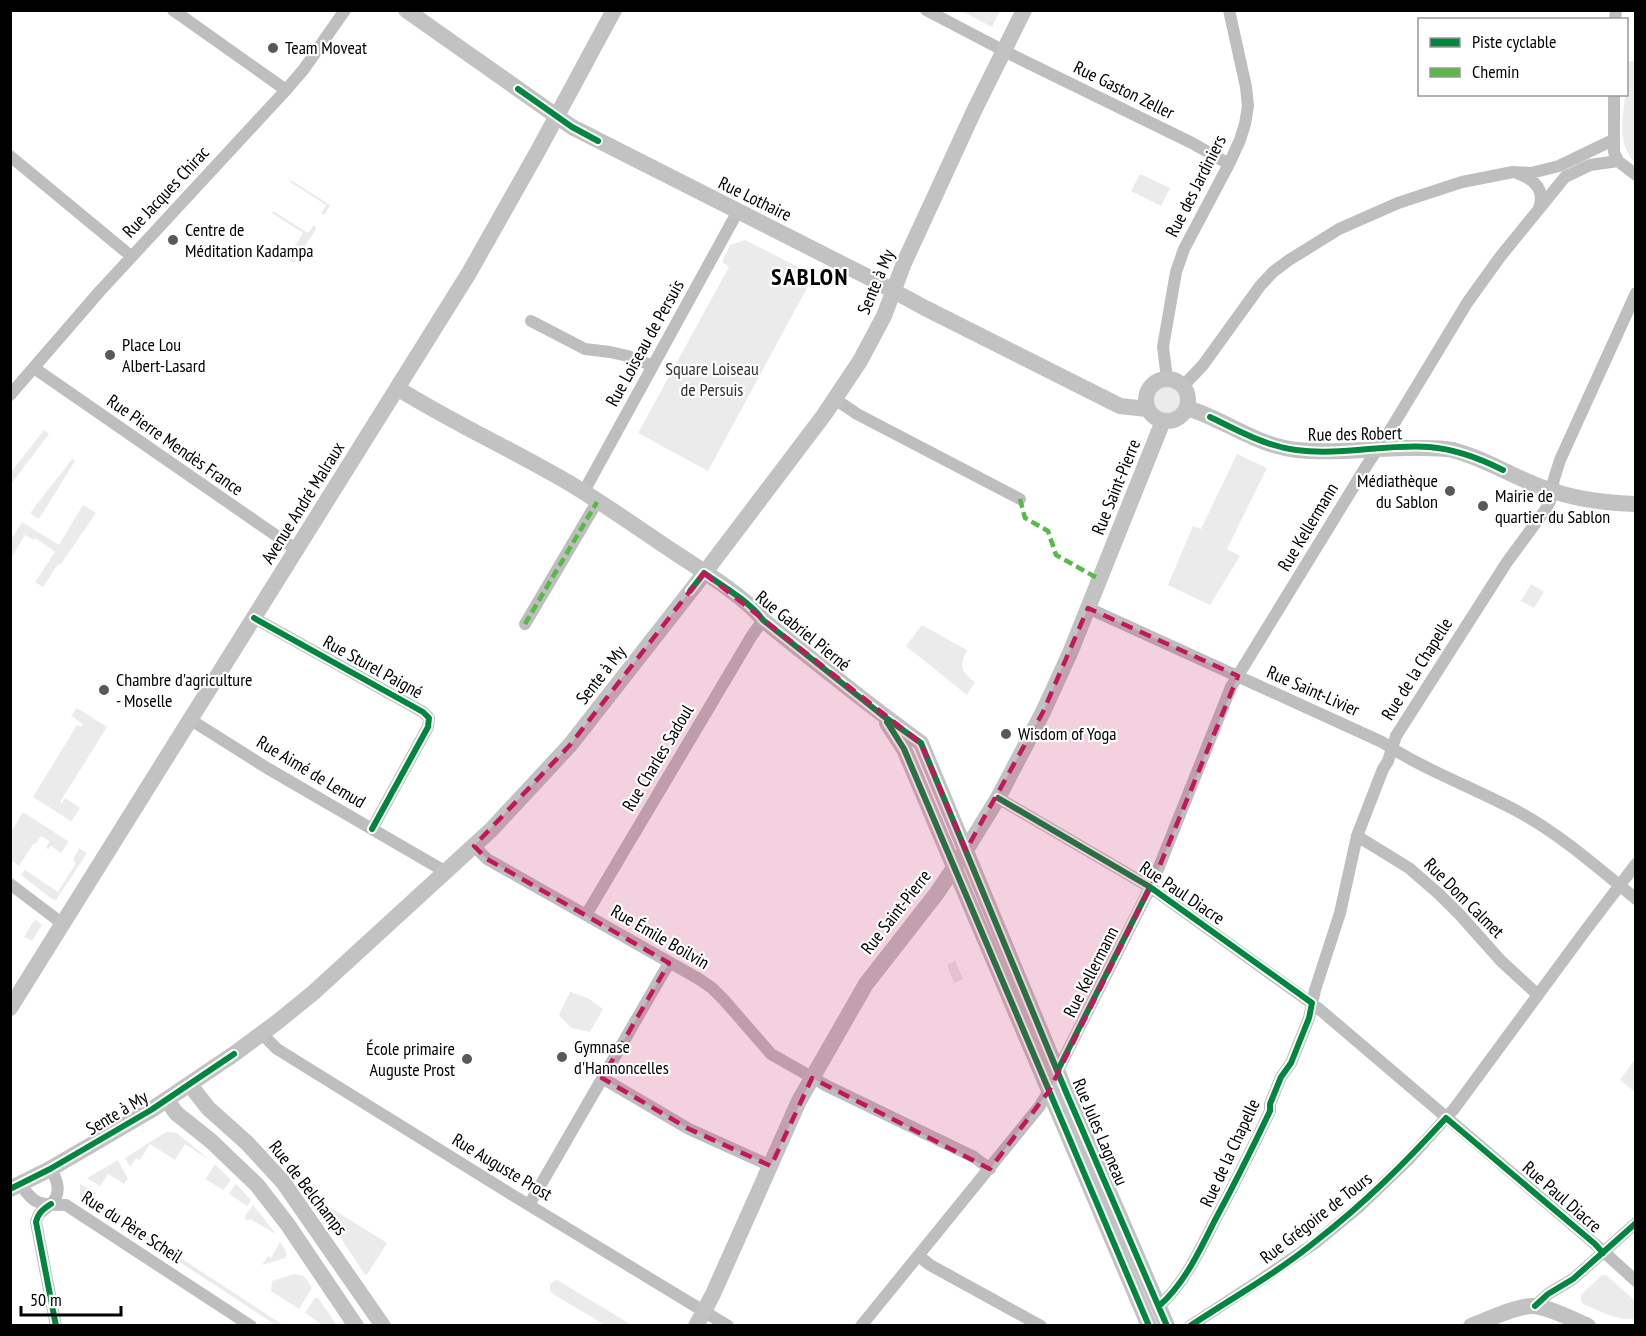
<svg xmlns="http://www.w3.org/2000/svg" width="1646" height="1336" font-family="'PT Sans Narrow',sans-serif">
<rect width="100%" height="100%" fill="#fff"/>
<path fill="#ebebeb" d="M961 11 1000 10V11L992 27Z
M1627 61H1635V163C1616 142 1623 120 1625 95L1626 94Z
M1140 174 1170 188 1161 206 1131 191Z
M291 180 330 205 325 214H321L326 205 290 182Z
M273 211 308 233 314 225H315L316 229 294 263 287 258 303 233 272 213Z
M745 240 814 275 708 471 638 433 729 267 722 262 730 245Z
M1153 399a14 14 0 1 1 28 0a14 14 0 1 1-28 0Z
M44 430 49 434 11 484V472Z
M1237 454 1267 468 1227 549 1240 556 1210 605 1168 585 1193 526 1201 529Z
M72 459 75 461 39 519 30 513Z
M83 505 96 513 60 565 58 564 43 587 35 582 55 552 36 538 34 540 25 535 11 558V540L22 522 59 545Z
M1531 584 1544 592 1534 608 1521 601Z
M922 625 967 650C959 666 961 672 975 682L967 695 906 646Z
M77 708 107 727 60 802 62 803 65 798 80 808 71 821 33 797 77 725 81 727 83 724 71 716Z
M23 812 68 841V843L61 853 51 846 48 849 46 848 50 841 41 836 36 844 34 843 19 866 11 860V832Z
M79 848 87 853 56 900 52 899 21 875 25 870 58 892 76 863 73 860Z
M35 919 42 925 32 941 24 937Z
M955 961 963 979 954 983 947 965Z
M570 992 588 998 603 1009 590 1032 571 1028 559 1015Z
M1635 1059V1092L1620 1080Z
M166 1132 177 1133 211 1161 185 1144 175 1160 150 1144 140 1160 136 1158 130 1167 125 1158Z
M118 1160 128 1179 124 1184 108 1174 100 1186 87 1178Z
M215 1164 231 1180 223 1190 207 1180H205Z
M80 1184 96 1193 92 1200 283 1325H276L80 1197Z
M236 1184 251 1200 247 1206 229 1194Z
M323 1203 387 1243 366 1276 320 1207Z
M253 1205 276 1234 250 1219 248 1221 244 1218Z
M280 1242C284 1248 288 1251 285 1258L262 1265 268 1256 271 1258Z
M294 1274 304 1276 312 1288 299 1309 271 1291 272 1281Z
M1602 1275H1606L1635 1301V1319C1617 1321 1600 1311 1583 1304L1581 1301V1295Z
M557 1280 627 1322 629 1325H605L553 1294 550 1290V1284Z
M315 1298H318L337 1325H320L321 1324 305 1313Z"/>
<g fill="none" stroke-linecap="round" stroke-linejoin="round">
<path stroke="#bebebe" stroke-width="12" d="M173 10 286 90
M926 10 1012 55 1192 143 1229 164
M1615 20 1616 10
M1614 94V152L1618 161 1636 175
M10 156 131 256
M1519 174C1536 180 1545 191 1539 208
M531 321 585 349 610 352 628 356 653 366
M34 368 297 550
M1167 378 1163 347 1176 272 1184 249 1229 164 1240 140 1245 124 1248 106 1246 87 1229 10
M1183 386 1203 365 1260 286 1273 272 1289 260 1339 229 1398 203 1462 182 1513 172 1531 173 1559 166 1613 140
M10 395 100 291 286 90 304 69 345 10
M835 399 857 414 1020 499
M583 493 738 211
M1088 608 1382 742C1424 770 1472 787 1517 811 1560 834 1598 868 1636 899
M254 618 423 712 429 718 428 727 372 829
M525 624 597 502
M191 720 267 768 446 872
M998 798 1150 887 1318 1008 1595 1244 1636 1281
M1357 836 1409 868 1439 894 1461 916 1501 961 1538 995
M474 846 487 859 699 979 712 988 724 1000 771 1054 827 1086 974 1157 990 1169
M10 884 63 924
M586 915 751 637 763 620
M262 1034 277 1049 514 1196 728 1326
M602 1078 689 1129 771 1166
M50 1169C58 1180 62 1193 51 1204 43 1212 39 1210 36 1222L56 1326
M21 1185C36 1207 41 1204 66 1205L251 1326
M529 1205 669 963
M919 1256 930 1265 1041 1326
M1159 1306C1184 1284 1199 1252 1214 1222 1234 1185 1252 1149 1270 1111V1104L1281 1077 1291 1063 1309 1018 1315 990 1340 913 1357 836 1383 769 1388 761 1396 736 1507 562 1546 509 1550 501 1554 479 1560 460 1636 293
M1535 1306 1548 1294 1573 1279 1636 1223
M861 1326 1039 1107 1049 1091 1058 1070 1153 882 1231 687 1367 465 1389 432 1467 303 1500 257 1565 177 1590 165 1618 161
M1190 1326 1256 1283 1315 1243 1360 1206 1408 1160 1454 1109 1585 931 1636 864"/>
<path stroke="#c2c2c2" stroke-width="16" d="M406 10 572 127 866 276 925 308 1120 406 1147 409
M1146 400a21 21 0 1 1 42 0a21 21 0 1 1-42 0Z
M397 388C453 423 513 450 569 483 606 505 641 530 677 554 701 570 747 598 763 620 815 662 867 704 921 743L1066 1092 1167 1326
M1187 408C1224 419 1257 446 1297 450 1334 454 1371 448 1407 448 1423 448 1438 447 1453 450 1480 457 1503 471 1529 482 1562 497 1599 503 1636 504
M887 723 904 749 1149 1326
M10 1008 469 273 539 149 614 10
M190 1085 208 1108 247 1143 283 1182 383 1326
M167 1100 176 1113 211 1141 257 1185 288 1225 356 1326
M10 1189 50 1169 151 1110 234 1054 276 1023 313 993 491 830 570 745 693 588 824 415 860 361 884 316 904 263 974 111 1024 10
M696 1326 713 1294 799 1101 866 984 937 893 966 850 998 798 1043 712 1070 653 1163 421
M1471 1326C1487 1320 1518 1305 1534 1306 1551 1308 1572 1319 1588 1326"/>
<path stroke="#58b947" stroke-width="4.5" stroke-dasharray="9 4.5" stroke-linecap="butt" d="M1020 499 1025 518 1048 531 1056 555 1099 579
M525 624 597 502"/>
<defs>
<path id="cycleway" d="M518 89 572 127 598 141
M1210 417C1237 430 1265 446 1296 450 1340 456 1385 444 1429 447 1455 449 1479 458 1503 470
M690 591 704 573C723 586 750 602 763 620L882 715 921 743 1066 1092 1167 1326
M254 618 423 712 429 718 428 727 372 829
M887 722 904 749 1149 1326
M998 798 1150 887 1312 1003 1309 1018 1291 1063 1281 1077 1270 1104V1111C1252 1149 1234 1185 1214 1222 1199 1252 1184 1284 1159 1306
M1058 1070 1150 887
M10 1189 50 1169 151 1110 234 1054
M51 1204C43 1209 38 1213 36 1222L56 1326
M1535 1306 1548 1294 1573 1279 1636 1223
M1190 1326C1232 1298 1277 1273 1316 1241 1365 1203 1404 1164 1446 1118L1595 1244 1603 1253"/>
</defs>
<use href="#cycleway" stroke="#fff" stroke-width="10"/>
<use href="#cycleway" stroke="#00873e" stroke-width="6"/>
</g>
<path fill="#c2185b" fill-opacity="0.2" stroke="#c2185b" stroke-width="4.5" stroke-dasharray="12 8" stroke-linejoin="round" d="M704 573 921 743 966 850 1043 712 1088 608 1238 676 1153 882 1049 1091 990 1169 812 1078 771 1166 689 1129 602 1078 669 963 487 859 474 846 570 745Z"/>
<g fill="#595959" stroke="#fff" stroke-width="2">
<circle cx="273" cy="48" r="6"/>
<circle cx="173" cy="240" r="6"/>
<circle cx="110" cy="355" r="6"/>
<circle cx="1450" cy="491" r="6"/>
<circle cx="1483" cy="506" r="6"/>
<circle cx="104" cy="690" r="6"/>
<circle cx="1006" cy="734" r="6"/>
<circle cx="562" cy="1057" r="6"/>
<circle cx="467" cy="1059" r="6"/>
</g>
<g text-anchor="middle" stroke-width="4.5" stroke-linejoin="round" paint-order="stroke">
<g font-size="18" fill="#000" stroke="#fff" text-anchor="start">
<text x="285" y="54">Team Moveat</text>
<text x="185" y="236">Centre de<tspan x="185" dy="21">Méditation Kadampa</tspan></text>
<text x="122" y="351">Place Lou<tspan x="122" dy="21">Albert-Lasard</tspan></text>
<text x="1438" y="487" text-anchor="end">Médiathèque<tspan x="1438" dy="21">du Sablon</tspan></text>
<text x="1495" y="502">Mairie de<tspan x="1495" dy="21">quartier du Sablon</tspan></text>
<text x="116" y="686">Chambre d'agriculture<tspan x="116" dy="21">- Moselle</tspan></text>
<text x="1018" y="740">Wisdom of Yoga</text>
<text x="574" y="1053">Gymnase<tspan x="574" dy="21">d'Hannoncelles</tspan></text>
<text x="455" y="1055" text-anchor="end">École primaire<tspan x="455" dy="21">Auguste Prost</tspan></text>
</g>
<g font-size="18" fill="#000" stroke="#fff">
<text transform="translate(1124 90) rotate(26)" y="6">Rue Gaston Zeller</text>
<text transform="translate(1196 186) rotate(-63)" y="6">Rue des Jardiniers</text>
<text transform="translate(166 192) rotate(-47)" y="6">Rue Jacques Chirac</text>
<text transform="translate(755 199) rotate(26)" y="6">Rue Lothaire</text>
<text transform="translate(876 282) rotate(-67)" y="6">Sente à My</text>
<text transform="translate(645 343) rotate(-61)" y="6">Rue Loiseau de Persuis</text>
<text transform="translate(1355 434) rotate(-1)" y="6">Rue des Robert</text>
<text transform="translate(175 445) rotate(35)" y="6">Rue Pierre Mendès France</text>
<text transform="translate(1116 487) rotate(-68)" y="6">Rue Saint-Pierre</text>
<text transform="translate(303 503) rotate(-58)" y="6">Avenue André Malraux</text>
<text transform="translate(1308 527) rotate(-59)" y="6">Rue Kellermann</text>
<text transform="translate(803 631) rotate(39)" y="6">Rue Gabriel Pierné</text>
<text transform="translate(373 667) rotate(29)" y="6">Rue Sturel Paigné</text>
<text transform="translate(1417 669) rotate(-58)" y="6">Rue de la Chapelle</text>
<text transform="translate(601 675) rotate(-52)" y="6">Sente à My</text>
<text transform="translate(1313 691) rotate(24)" y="6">Rue Saint-Livier</text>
<text transform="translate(658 758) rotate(-59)" y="6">Rue Charles Sadoul</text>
<text transform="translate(311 772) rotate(31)" y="6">Rue Aimé de Lemud</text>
<text transform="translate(1182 893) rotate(34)" y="6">Rue Paul Diacre</text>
<text transform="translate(1464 898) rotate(45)" y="6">Rue Dom Calmet</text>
<text transform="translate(896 912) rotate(-52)" y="6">Rue Saint-Pierre</text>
<text transform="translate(660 937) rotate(30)" y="6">Rue Émile Boilvin</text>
<text transform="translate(1091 972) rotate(-63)" y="6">Rue Kellermann</text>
<text transform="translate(117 1113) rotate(-31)" y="6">Sente à My</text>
<text transform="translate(1100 1132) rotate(67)" y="6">Rue Jules Lagneau</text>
<text transform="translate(1230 1153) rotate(-65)" y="6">Rue de la Chapelle</text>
<text transform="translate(502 1167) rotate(31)" y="6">Rue Auguste Prost</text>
<text transform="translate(308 1188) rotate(52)" y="6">Rue de Belchamps</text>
<text transform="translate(1562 1197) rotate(41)" y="6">Rue Paul Diacre</text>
<text transform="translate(1316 1218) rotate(-38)" y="6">Rue Grégoire de Tours</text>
<text transform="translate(132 1227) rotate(33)" y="6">Rue du Père Scheil</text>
</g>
<g font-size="18" fill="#313131" stroke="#fff">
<text x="712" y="375">Square Loiseau<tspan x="712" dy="21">de Persuis</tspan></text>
</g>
<g font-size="24" font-weight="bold" letter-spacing="1.5" fill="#000" stroke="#fff">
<text x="810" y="285">SABLON</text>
</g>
</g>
<rect width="1646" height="1336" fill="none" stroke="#000000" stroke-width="24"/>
<rect x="1418" y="18" width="210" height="78" fill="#ffffff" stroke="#999999" stroke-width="1.5"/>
<rect x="1430" y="38" width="30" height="9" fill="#00873e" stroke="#999999" stroke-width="1.5"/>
<text x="1472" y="48" font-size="18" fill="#000000">Piste cyclable</text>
<rect x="1430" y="68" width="30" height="9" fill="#58b947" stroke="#999999" stroke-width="1.5"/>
<text x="1472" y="78" font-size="18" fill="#000000">Chemin</text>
<path d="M21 1306v9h100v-9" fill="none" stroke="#000000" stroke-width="3"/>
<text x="30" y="1306" font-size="18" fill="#000000" stroke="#ffffff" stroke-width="4.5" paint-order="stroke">50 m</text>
</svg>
